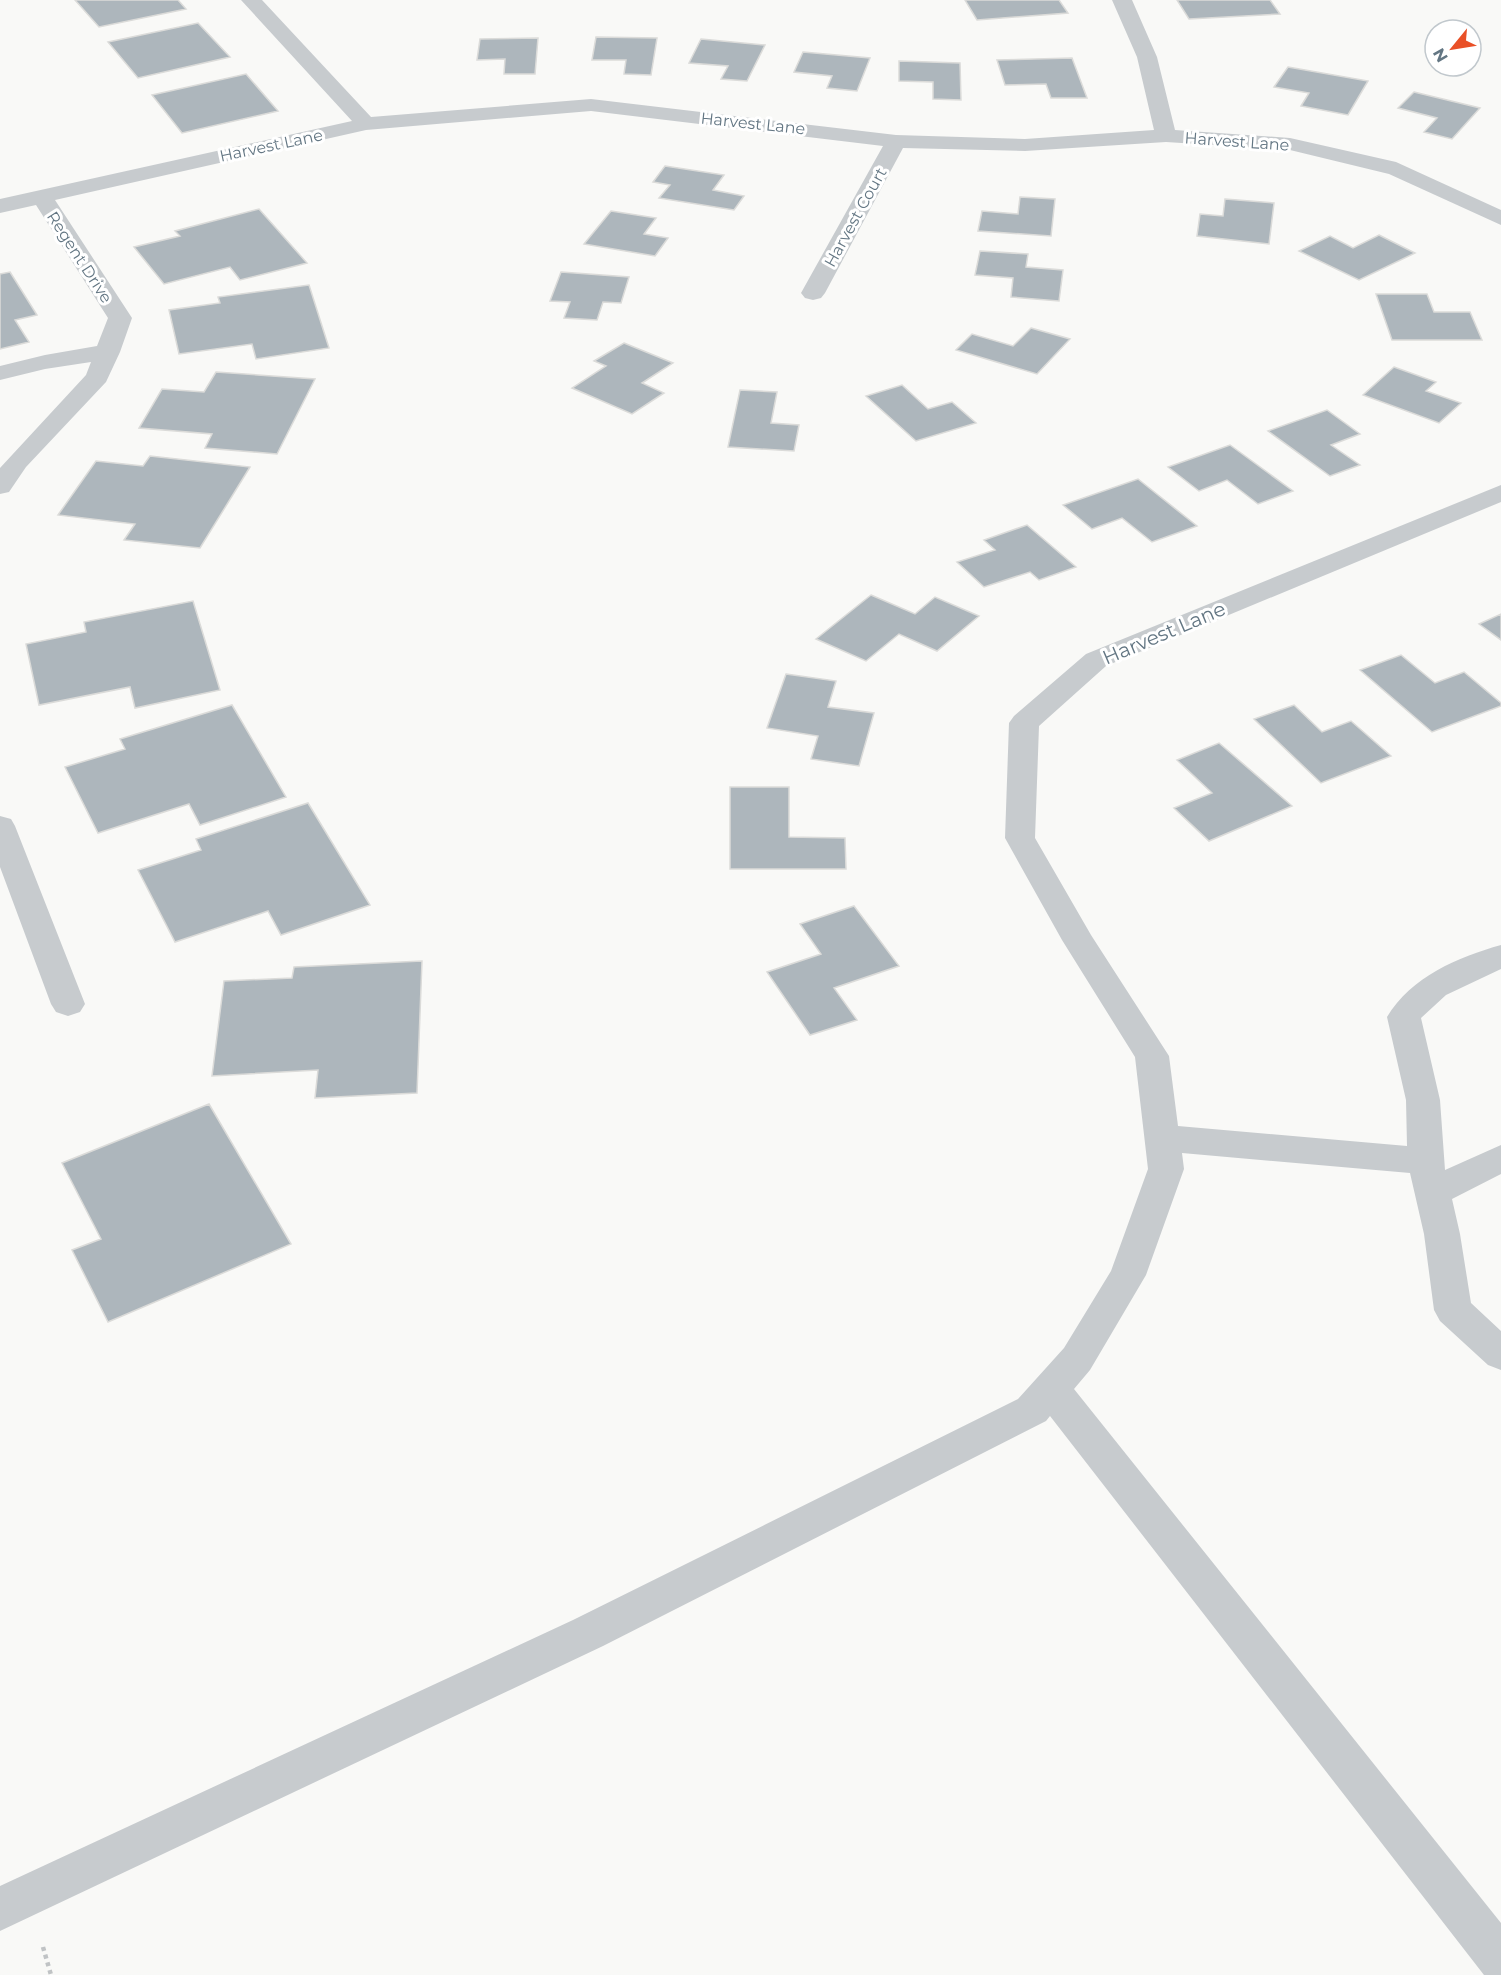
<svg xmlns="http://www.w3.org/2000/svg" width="1501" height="1975" font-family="Montserrat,sans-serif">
<rect width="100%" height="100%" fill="#f9f9f7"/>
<path fill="#adb6bc" stroke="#dbdbd9" stroke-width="1.5" d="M75 0H178L186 9 99 27Z
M965 0H1059L1068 13 977 20Z
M1177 0H1270L1280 14 1189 19Z
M198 23 230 57 138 78 108 42Z
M596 37 657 38 651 75 624 74 626 60H592Z
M538 38 535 74H504L505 59 477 60 480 39Z
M701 39 765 45 747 81 721 79 728 66 689 63Z
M803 52 870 58 857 91 827 88 832 76 794 72Z
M1072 58 1087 98H1051L1046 84 1005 85 997 60Z
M899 61 960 63 961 100 933 99V82L899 81Z
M1288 67 1368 81 1348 115 1301 106 1309 93 1274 87Z
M246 74 278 111 182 133 152 95Z
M1414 92 1480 108 1452 139 1424 132 1437 118 1398 108Z
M665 166 724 175 713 190 744 196 734 210 659 198 670 185 653 182Z
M1020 197 1055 199 1051 236 978 231 982 211 1018 214Z
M1225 199 1274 203 1269 244 1197 236 1200 214 1223 216Z
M259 209 307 263 240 280 230 267 164 284 134 247 180 236 175 231Z
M611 211 656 218 644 234 668 238 655 256 584 244Z
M1379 235 1415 253 1359 280 1299 251 1330 236 1353 248Z
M980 251 1028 254 1026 267 1063 270 1059 301 1011 297 1013 278 975 275Z
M10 272 37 315 15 320 29 342 0 349V274Z
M561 272 629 277 621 303 603 302 597 320 564 318 570 302 550 301Z
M309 285 329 348 256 359 252 344 179 354 169 310 220 303 218 297Z
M1376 294H1427L1434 312H1470L1482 340H1392Z
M1031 328 1070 339 1037 374 956 350 972 334 1013 346Z
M624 343 673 363 642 383 664 393 632 414 572 388 606 366 594 361Z
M1394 367 1436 382 1426 391 1461 403 1439 423 1363 395Z
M216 372 315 379 277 454 205 448 212 434 139 428 162 389 204 392Z
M902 385 928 409 952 402 976 423 916 441 866 396Z
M740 390 777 392 771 423 799 425 794 451 728 447Z
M1327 410 1360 434 1331 445 1360 465 1330 476 1268 431Z
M1230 445 1293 491 1258 504 1227 480 1199 491 1168 467Z
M150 456 250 467 200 548 124 540 135 524 58 515 96 461 143 466Z
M1138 479 1197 526 1152 542 1122 518 1092 529 1063 505Z
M1027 525 1076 567 1039 580 1030 572 984 587 957 562 995 550 984 540Z
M871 595 915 614 935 597 979 616 937 651 899 634 866 661 816 639Z
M193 601 220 690 135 708 130 687 39 705 26 644 86 632 84 622Z
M1501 614V640L1479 624Z
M1401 655 1435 683 1464 672 1501 703V706L1432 732 1360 670Z
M786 674 836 681 828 707 874 713 859 766 811 759 818 736 767 728Z
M232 705 286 797 200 825 189 804 98 833 65 767 125 749 120 739Z
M1294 705 1322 732 1351 721 1391 756 1321 783 1254 719Z
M1219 743 1292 806 1209 841 1174 808 1212 793 1177 760Z
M730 787H789V837L845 838 846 869H730Z
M308 803 370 905 281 935 268 911 175 942 138 870 201 850 196 839Z
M854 906 899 966 834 988 857 1020 810 1035 767 972 821 954 800 924Z
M422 961 417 1093 315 1098 318 1070 212 1076 224 981 292 978 294 967Z
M209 1104 291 1244 108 1322 72 1250 101 1239 62 1163Z"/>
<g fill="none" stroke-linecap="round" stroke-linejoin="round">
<path stroke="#c0c3c5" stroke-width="4.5" stroke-dasharray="4 4" stroke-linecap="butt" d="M43 1947 51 1975"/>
<path fill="#c7cbce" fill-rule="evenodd" d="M241 0H262L371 117 591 99 896 135 1025 139 1154 130 1137 57 1112 0H1132L1157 57 1175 130 1290 138 1396 162 1501 210V225L1389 174 1290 150 1166 142 1025 151 903 148 825 293 821 298 813 300 805 298 801 293 883 146 591 111 366 130 55 200 132 318 120 352 106 382 26 467 9 492 0 494V468L86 375 91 362 45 369 0 380V366L45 355 97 346 108 318 36 205 0 213V199L352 121Z
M1501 485V502L1106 666 1039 726 1035 838 1091 935 1169 1056 1178 1126 1407 1146 1406 1100 1387 1017C1411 977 1458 957 1501 945V969L1446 995 1421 1018 1440 1100 1445 1170 1501 1145V1174L1452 1199 1460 1234 1471 1303 1501 1331V1370L1488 1365 1440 1321 1434 1310 1424 1234 1410 1173 1182 1153 1184 1169 1146 1275 1090 1370 1074 1389 1501 1923V1975H1484L1050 1416 1046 1421 603 1646 0 1931V1886L573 1620 1018 1399 1064 1348 1111 1271 1148 1169 1135 1057 1062 940 1005 838 1009 723 1014 716 1086 654Z
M0 816 11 819 15 826 85 1004 80 1012 68 1016 56 1012 51 1004 0 867Z"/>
</g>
<g text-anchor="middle" stroke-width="6" stroke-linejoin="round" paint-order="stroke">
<g font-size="16" fill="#637683" stroke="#fff">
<text transform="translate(753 123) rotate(6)" y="6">Harvest Lane</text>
<text transform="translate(1237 141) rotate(4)" y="6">Harvest Lane</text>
<text transform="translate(271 145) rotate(-12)" y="6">Harvest Lane</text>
<text transform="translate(855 217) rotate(-61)" y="6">Harvest Court</text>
<text transform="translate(80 257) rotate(57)" y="6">Regent Drive</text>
</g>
<g font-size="20" fill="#637683" stroke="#fff">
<text transform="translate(1164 633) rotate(-23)" y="7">Harvest Lane</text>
</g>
</g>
<g transform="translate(1453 48) rotate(240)"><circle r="28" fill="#ffffff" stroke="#c1c8cd" stroke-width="1.5"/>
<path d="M0-4.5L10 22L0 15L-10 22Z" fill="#e95027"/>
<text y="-9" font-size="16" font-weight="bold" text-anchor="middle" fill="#637683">N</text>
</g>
</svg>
